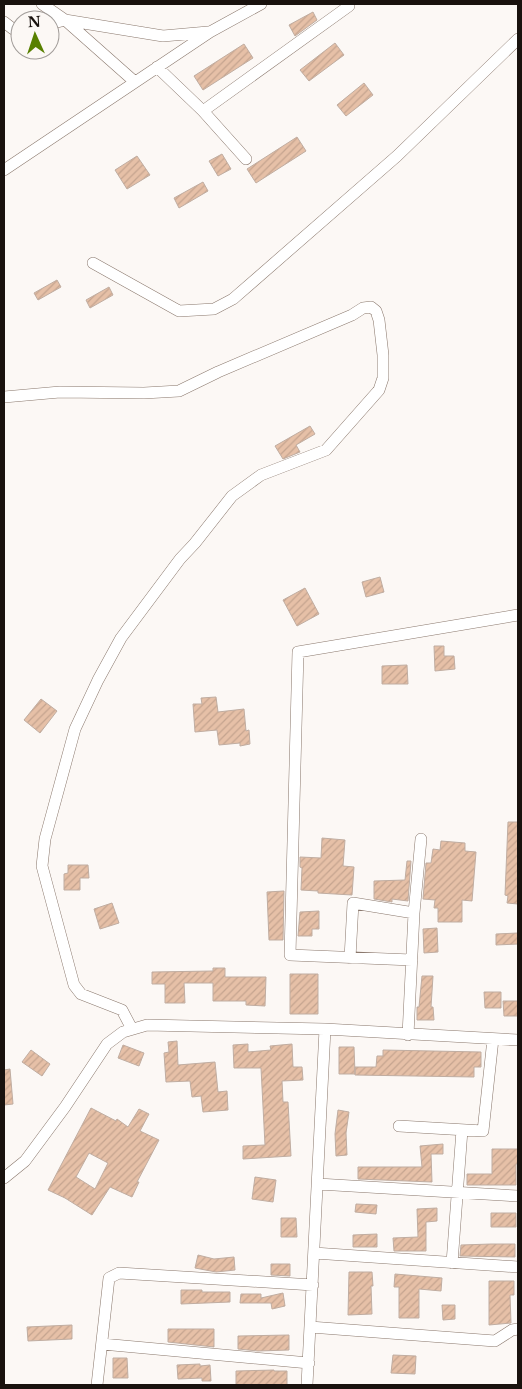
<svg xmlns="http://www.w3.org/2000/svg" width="522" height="1389" font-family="'Libre Baskerville',serif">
<defs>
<pattern id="building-hatch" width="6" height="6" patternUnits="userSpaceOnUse" patternTransform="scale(1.25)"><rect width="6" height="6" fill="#e6c0a7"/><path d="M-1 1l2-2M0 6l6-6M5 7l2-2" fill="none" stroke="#c5a48f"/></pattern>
</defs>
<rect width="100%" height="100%" fill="#fcf8f5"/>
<path fill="url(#building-hatch)" stroke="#c0ada1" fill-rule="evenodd" d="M313 12 317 20 295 36 289 25Z
M335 43 344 55 309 81 300 70Z
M244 44 253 58 203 90 194 76Z
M364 83 373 95 346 116 337 105Z
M297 137 306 151 256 183 247 169Z
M222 154 231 169 218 176 209 161Z
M137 156 150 175 127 189 115 170Z
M203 182 208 191 179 208 174 198Z
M57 280 61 287 38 300 34 293Z
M109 287 113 295 90 308 86 300Z
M310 426 315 434 296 445 300 452 283 459 275 446Z
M380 577 384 592 366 597 362 582Z
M305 588 319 614 297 626 283 600Z
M434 646H444V656H454L455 669 435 671Z
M407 665 408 684H382V666Z
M216 697 218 712 244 709 246 731 249 730 250 744 240 746V743L219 745 217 730 195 732 193 704H202L201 698Z
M41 699 57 711 40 733 24 720Z
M508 822H518V904L507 903 508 896 505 895Z
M322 838 345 840 343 866 354 867 352 895 318 893V891L301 890 302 868 300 867V857L321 858Z
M441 841 465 843V851L476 852 472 901 462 900V922H438V908H434L435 900 423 899 426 863H431L433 849 440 850Z
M407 861H411L408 901 392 899V902L374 899V881L405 880Z
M68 865H88L89 878H80V890H64V874L68 873Z
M284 891 283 940H269L267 892Z
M112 903 119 923 100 929 94 909Z
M319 911V929H312V936H298L300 912Z
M437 928 438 952 424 953 423 929Z
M518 933V944L496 945V934Z
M213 968H225V977H266L265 1006 246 1005V1001H213V983H184L185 1003H165V984H152V972L213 971Z
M290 974H318V1014H290Z
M422 976H433L431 1007H433L434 1020H417V1007H419Z
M484 992H501V1008H485Z
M503 1001H518V1016H504Z
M177 1041 178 1065 215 1062 218 1092 227 1091 228 1110 203 1112 201 1096 192 1097 190 1081 166 1082 164 1053 169 1052 168 1042Z
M248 1044V1052L271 1050 270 1046 292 1044 293 1067H302L303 1080 282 1081 283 1102H288L291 1156 243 1159V1146L265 1145 261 1068H234L233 1045Z
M123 1045 144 1053 139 1066 118 1058Z
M339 1047H354L355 1074H339Z
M31 1050 50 1064 42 1076 22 1062Z
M383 1050 481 1052V1067H474V1077L355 1075V1067H376L377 1056H383Z
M10 1069 13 1104 4 1105V1070Z
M91 1108 116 1121 117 1119 128 1127 139 1109 149 1114 140 1131 159 1140 137 1182H139L132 1197 110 1187 92 1215 65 1198 48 1190ZM89 1153 108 1163 95 1189 76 1177Z
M338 1110 349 1112 346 1133 347 1155 336 1156 335 1134Z
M443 1144V1154H431L432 1182 358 1179V1167H422L420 1146Z
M492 1149H518V1164H516V1185H467V1174H492Z
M255 1177 276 1180 273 1202 252 1199Z
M356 1204 377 1205 376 1214 355 1212Z
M437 1208V1221L426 1222V1251H394L393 1238 418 1237 417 1209Z
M491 1213H516V1227H491Z
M281 1218H296L297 1237H281Z
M377 1234V1247H353V1235Z
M491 1244H515V1257L460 1256 461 1245Z
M198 1255 214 1259 234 1257 235 1270 216 1272 195 1268Z
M271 1264H290V1276L271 1275Z
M349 1272H372L373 1286H371L372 1314 348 1315Z
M395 1274 442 1278 441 1291 419 1289V1318H399V1287H394Z
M489 1281H514V1295H510L511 1323 489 1325Z
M181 1290H202V1292H230V1302L181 1304Z
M283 1293 285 1306 272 1309 271 1303H240L241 1294H261V1298Z
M442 1305H455V1319L443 1320Z
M72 1325V1339L28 1341 27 1327Z
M168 1329H214V1347L168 1342Z
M289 1335V1350L258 1351 238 1349V1336Z
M393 1355 416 1356 415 1374 391 1373Z
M113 1358H127L128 1378H113Z
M200 1364V1366L210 1365 211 1381H202V1378L178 1379 177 1365Z
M274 1370V1371H287V1385H236V1371Z"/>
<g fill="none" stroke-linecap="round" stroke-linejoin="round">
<defs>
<path id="minor" d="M42 4 65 20 135 82
M4 22 13 29H20
M50 24 65 20 163 36 208 32
M157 67 203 111 246 159
M203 111 349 6 347 4
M4 170 210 32 261 4
M93 263 179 311 214 309 233 299 397 156 518 39
M4 397 60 392 144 393 179 391 218 372 352 315 363 308 371 307 376 311 379 320 383 355V378L379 390 326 450 261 475 232 496 195 543 180 559 121 638 98 680 75 729 45 839 42 866 74 985 81 994 122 1010 132 1029
M350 958 353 903 414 913
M412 960 290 955 298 652 518 615
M408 1035 414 913 421 839
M399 1126 483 1131 493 1039
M4 1178 25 1161 65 1107 107 1044 123 1032 147 1025 325 1029 518 1040
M318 1184 518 1196
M314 1253 518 1267
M452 1263 462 1130
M310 1327 495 1341 512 1330 518 1329
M102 1344 309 1363
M97 1385 109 1278 119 1273 313 1285
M307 1385 325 1029"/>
</defs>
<use href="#minor" stroke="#8a786d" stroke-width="12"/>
<use href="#minor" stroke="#fff" stroke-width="11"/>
</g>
<rect width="522" height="1389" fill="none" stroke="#19120e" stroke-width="10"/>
<g transform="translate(35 35) rotate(357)"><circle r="24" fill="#fcf8f5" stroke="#a19c99"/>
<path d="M0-4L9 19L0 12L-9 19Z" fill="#588000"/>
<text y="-8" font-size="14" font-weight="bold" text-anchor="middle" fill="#19120e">N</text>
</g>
</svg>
